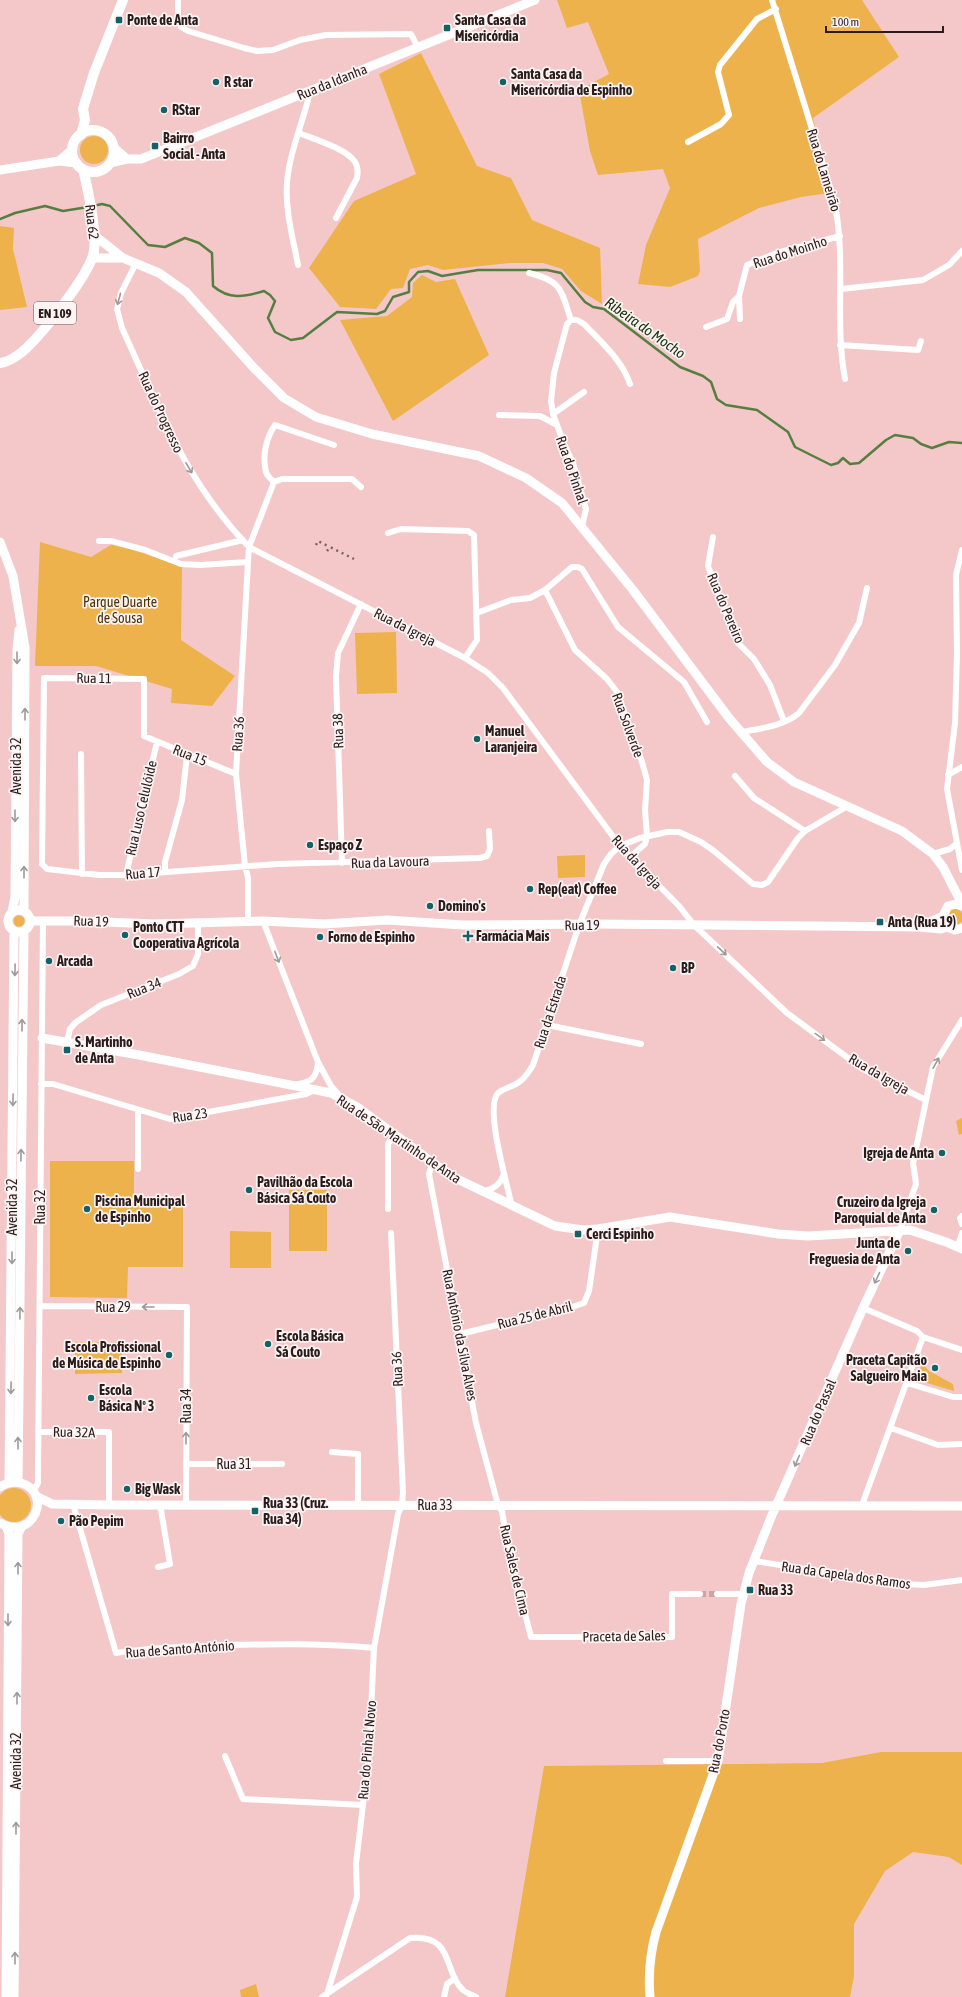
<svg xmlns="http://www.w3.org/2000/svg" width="962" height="1997" font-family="'Asap Condensed',sans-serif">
<rect width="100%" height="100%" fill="#f4c8c8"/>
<path fill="#edb24b" d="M557 0H862L899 57 813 118 829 193 801 197 759 208 698 239 700 271 698 276 670 287 638 284 646 245 670 188 663 169 598 175 590 151 579 90 609 74 588 22 567 28Z
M421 53 477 166 511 178 532 220 600 248 602 304 581 291 562 269 543 263H511L443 270 428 265 410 269 403 288 391 289 376 309 340 307 309 268 354 201 416 174 379 74Z
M80 150a14 14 0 1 1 28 0a14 14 0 1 1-28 0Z
M0 226 14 228 13 249 27 307 0 310Z
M422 275 436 282 455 279 489 355 393 421 340 320 387 316 412 297 413 283Z
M40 542 91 557 114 543 182 567 181 640 235 676 212 706 171 703 172 689 96 666H35Z
M396 632 397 693 357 694 355 633Z
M585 855V877L558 878 557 856Z
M947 917a8 8 0 1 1 16 0a8 8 0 1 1-16 0Z
M13.5 921a5.5 5.5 0 1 1 11 0a5.5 5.5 0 1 1-11 0Z
M962 1118V1134L959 1135 956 1121Z
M50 1161H134V1198H183V1267H128L127 1298 50 1297Z
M289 1190H327V1251H289Z
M230 1231 271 1232V1268H230Z
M75 1342H122V1373L75 1374Z
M922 1363 929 1371 953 1384 954 1391 917 1380Z
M-3 1505a17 17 0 1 1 34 0a17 17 0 1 1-34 0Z
M881 1752H962V1865L949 1857 913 1852 885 1871 854 1924V1976L850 1997H505L544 1766 822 1763Z
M256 1984 259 1997H241L240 1990Z"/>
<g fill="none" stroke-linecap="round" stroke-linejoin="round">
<path stroke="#547f40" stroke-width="2.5" d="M93 206 102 204 110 206 148 245 165 247 185 238 199 243 212 253 213 286C229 300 245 297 264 291L270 295 275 301 268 318 275 332 291 340 303 338 337 312 377 314 385 311 393 297 409 292V282L418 272 428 271 442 276 478 270H547L561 273 585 302 593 307 604 309 680 367 703 376 711 382 717 399 726 405 757 410 788 432 795 447 831 465 838 463 843 458 850 464 859 463 886 440 895 435 913 438 921 444 932 448 949 442 962 443
M0 219 15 213 45 206 63 211 88 207"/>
<path stroke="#cca6a6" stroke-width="6" stroke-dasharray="6 3" stroke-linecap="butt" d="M700 1594H717"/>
<path stroke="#fff" stroke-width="6" d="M178 0V17L181 27 188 31 244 48 257 51 273 50 300 40 326 35 411 34 418 48
M772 0 834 200C847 259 834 320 845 379
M299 133C314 139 347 149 355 162 358 167 358 173 357 178L336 218
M688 142 721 124 729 115 718 72 720 65 757 19 776 9
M136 263 121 293 117 309 122 328C159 409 186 482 249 547L465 658 488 673 503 688 620 846 679 906 694 925 787 1013 863 1069 926 1100
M298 265C293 239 285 210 287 183 289 155 301 127 308 100L309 91
M529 273C563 281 561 291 571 320L567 324 559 354 554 373 551 401 553 414 564 444 573 463 586 509 582 526
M841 289 923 280 949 265 962 251
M739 296 740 319
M571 320H577L584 324C601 342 622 360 630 384
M706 327 727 319 733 302 739 296 747 265 777 253 840 236
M840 345 918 350 921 341
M553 414 584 392
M499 415 540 416 557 425
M274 482C271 479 267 476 266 472 262 456 266 438 275 425L334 445
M388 533 401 529 468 531 474 535 477 640 465 658
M713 537 708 566 720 598 738 643 754 659 770 685 784 721
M99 541H111L145 550 181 564 200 565 248 562
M962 550 956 575 957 653 955 723 947 789 962 870
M176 556 243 540
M545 590 575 650 607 679 617 692 642 762 647 780 645 810 647 836 645 844 630 857
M477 613 511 600 530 598 545 590 572 567H578L582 569 618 627 684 682 707 722
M743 732C762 728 784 726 799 713L835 665 859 623 867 588
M81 754 82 874
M236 774 144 736V679L44 678 42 864 47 869 99 875H126L277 864 480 858 487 856 490 849 489 831
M948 775 962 767
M735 776 754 798 805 831
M933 854 950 849 957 843
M342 863 336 676 338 653 361 604
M165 871V862L182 800 187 755
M126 875 157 742
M248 921V878L245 866 236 774 248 562 249 547 274 482 282 479H352L361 487
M263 921 318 1062 331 1086 339 1095
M547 1025 641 1044
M67 1042 70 1029 75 1023 101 1005 179 974 193 966 198 954V923
M41 1084H53L170 1119 306 1094 315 1090
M298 1084C313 1082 317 1076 318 1062
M138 1110V1169
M432 1164 429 1174 476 1423 498 1505 502 1511 508 1548 531 1637H672V1594H700
M482 1192C493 1189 501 1185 504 1173
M512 1207C508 1186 484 1108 498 1093 502 1090 507 1088 512 1086 522 1082 527 1075 533 1065L579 925 604 864 611 854 620 846 640 838 667 832H679L701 842 714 851 753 884 762 885 768 882 798 838 805 831 846 807
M388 1209V1144L394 1135
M962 1216 960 1218 962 1224
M900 1230 916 1184 913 1163 933 1067 962 1020
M958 1246 962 1233
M40 1306 187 1307 186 1505
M863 1308 917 1331 923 1337 962 1350
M460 1334 572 1307 584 1303 589 1291 598 1229
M907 1383 953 1397H962
M891 1428 938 1445 962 1444
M38 1432H109V1505
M332 1452 358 1454V1505
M186 1464H282
M33 1492 38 1483V1474L43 921
M73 1504 116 1653C152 1647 189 1647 225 1645 275 1644 324 1643 374 1648
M862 1505 923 1337
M754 1561 903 1584 924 1585 962 1580
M158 1567 170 1564 160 1504
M717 1594H743
M225 1756 243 1799 363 1805
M666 1761H718
M327 1994 357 1897 356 1864 369 1754 374 1648 398 1514 402 1505 403 1492 391 1233
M322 1997 410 1938C455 1934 443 1972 463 1990 466 1993 472 1995 476 1997
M444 1997 447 1984 455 1978"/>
<path stroke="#fff" stroke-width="9" d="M114 148 127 159
M59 161 73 149
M110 163 127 159H141L535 0
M0 170 59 161 77 163
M94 235 123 258 159 273 186 292 253 367 284 398 316 417 372 434 479 456 526 478 562 503 633 590 729 718 767 762 794 782 902 831 933 854 943 867 962 904
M92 258H123
M0 542 13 576 25 648 24 911
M962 906 956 904 948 906 943 916 947 927 955 930 962 928
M8 921a11 11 0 1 1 22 0a11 11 0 1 1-22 0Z
M12 912 15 897 17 650 19 630
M30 921H81L154 924 263 921 324 924 387 920 463 925 595 924 919 927 941 929 947 927
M919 927 943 916
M42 1038 139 1055 331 1093 357 1107 451 1176 555 1226 583 1230 598 1229 670 1217 778 1234 808 1236 910 1230 946 1242 962 1249
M9 1482 14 931
M18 1482 24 931
M0 1487C6 1483 13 1481 21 1483 53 1492 34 1542 0 1523
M36 1496 52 1504 109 1505 962 1506
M6 1997 9 1534 6 1526
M14 1997 18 1534 22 1526
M650 1997C648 1974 650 1954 656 1932L718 1761 741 1604 749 1573 772 1515 863 1308 900 1230"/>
<path stroke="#fff" stroke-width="10" d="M72 151a21 21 0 1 1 42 0a21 21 0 1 1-42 0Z
M81 135 85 120 83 109 85 102 94 73 123 0
M0 363C8 362 16 357 22 352 40 337 91 273 94 251 97 229 88 190 83 169"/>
<path stroke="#7a6060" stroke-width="2.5" stroke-dasharray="2 4" stroke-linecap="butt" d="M316 545 318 541 330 547
M327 551 330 547 354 559"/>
</g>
<defs><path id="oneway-shaft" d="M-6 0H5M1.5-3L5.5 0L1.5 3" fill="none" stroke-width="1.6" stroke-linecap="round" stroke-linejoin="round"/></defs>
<g stroke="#a09999">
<use href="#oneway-shaft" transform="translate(119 299) rotate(105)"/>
<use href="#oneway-shaft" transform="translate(189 468) rotate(60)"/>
<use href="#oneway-shaft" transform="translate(17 658) rotate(90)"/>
<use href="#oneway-shaft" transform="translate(25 714) rotate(-90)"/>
<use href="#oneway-shaft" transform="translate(15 816) rotate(90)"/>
<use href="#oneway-shaft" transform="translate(24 872) rotate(-90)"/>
<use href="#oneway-shaft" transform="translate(722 951) rotate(43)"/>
<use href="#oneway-shaft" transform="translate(277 957) rotate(69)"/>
<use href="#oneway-shaft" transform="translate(15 970) rotate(91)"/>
<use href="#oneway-shaft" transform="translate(22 1025) rotate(-90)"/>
<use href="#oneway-shaft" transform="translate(820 1037) rotate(36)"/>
<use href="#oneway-shaft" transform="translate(936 1063) rotate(-61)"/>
<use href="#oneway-shaft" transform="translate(13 1100) rotate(91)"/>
<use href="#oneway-shaft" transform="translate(21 1155) rotate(-89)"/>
<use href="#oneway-shaft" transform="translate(12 1258) rotate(90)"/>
<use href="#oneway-shaft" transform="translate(877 1278) rotate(115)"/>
<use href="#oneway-shaft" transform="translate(148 1307) rotate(180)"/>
<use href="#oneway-shaft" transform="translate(20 1313) rotate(-89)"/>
<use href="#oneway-shaft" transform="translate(11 1388) rotate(91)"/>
<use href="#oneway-shaft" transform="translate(186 1438) rotate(-90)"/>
<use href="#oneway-shaft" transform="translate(18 1443) rotate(-90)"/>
<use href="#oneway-shaft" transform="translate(797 1461) rotate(113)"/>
<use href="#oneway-shaft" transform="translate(18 1568) rotate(-90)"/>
<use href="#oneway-shaft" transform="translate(8 1620) rotate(90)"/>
<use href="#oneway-shaft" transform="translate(17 1698) rotate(-90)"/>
<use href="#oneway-shaft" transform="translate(16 1828) rotate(-90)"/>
<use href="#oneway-shaft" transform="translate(15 1958) rotate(-90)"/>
</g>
<g fill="#136366" stroke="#fcf3f3" stroke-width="1.5">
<rect x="115" y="16" width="8" height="8" rx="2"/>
<rect x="443" y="24" width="8" height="8" rx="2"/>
<circle cx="216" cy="82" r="4"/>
<circle cx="503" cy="82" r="4"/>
<circle cx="164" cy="110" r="4"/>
<rect x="151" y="142" width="8" height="8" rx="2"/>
<circle cx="477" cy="739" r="4"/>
<circle cx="310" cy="845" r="4"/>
<circle cx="530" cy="889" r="4"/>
<circle cx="430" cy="906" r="4"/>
<rect x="876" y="918" width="8" height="8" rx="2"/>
<circle cx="125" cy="935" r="4"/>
<path d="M466 930h4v4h4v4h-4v4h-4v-4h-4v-4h4z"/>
<circle cx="320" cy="937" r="4"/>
<circle cx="49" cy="961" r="4"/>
<circle cx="673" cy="968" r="4"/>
<rect x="63" y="1046" width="8" height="8" rx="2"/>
<circle cx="942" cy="1153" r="4"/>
<circle cx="249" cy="1190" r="4"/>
<circle cx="87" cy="1209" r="4"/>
<circle cx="934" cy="1210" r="4"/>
<rect x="574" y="1230" width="8" height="8" rx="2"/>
<circle cx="908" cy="1251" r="4"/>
<circle cx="268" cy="1344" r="4"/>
<circle cx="169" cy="1355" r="4"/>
<circle cx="935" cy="1368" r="4"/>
<circle cx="91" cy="1398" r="4"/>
<circle cx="127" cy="1489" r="4"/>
<rect x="251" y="1507" width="8" height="8" rx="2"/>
<circle cx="61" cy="1521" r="4"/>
<rect x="746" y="1586" width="8" height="8" rx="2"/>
</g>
<g text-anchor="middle" stroke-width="3.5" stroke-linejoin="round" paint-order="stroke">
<rect fill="#fcf3f3" stroke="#6a5c5c" stroke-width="1" x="34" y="302" width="42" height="22" rx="3"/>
<g font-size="13" font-weight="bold" fill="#2b1c1c">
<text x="55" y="318">EN 109</text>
</g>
<g font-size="14" font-weight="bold" fill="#2b1c1c" stroke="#fcf3f3" text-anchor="start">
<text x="127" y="25">Ponte de Anta</text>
<text x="455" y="25">Santa Casa da<tspan x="455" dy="16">Misericórdia</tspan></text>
<text x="511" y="79">Santa Casa da<tspan x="511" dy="16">Misericórdia de Espinho</tspan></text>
<text x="224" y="87">R star</text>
<text x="172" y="115">RStar</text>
<text x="163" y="143">Bairro<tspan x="163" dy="16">Social - Anta</tspan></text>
<text x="485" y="736">Manuel<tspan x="485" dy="16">Laranjeira</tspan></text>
<text x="318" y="850">Espaço Z</text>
<text x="538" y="894">Rep(eat) Coffee</text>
<text x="438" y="911">Domino's</text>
<text x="888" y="927">Anta (Rua 19)</text>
<text x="133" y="932">Ponto CTT<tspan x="133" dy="16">Cooperativa Agrícola</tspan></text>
<text x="476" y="941">Farmácia Mais</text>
<text x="328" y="942">Forno de Espinho</text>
<text x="57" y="966">Arcada</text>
<text x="681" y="973">BP</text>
<text x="75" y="1047">S. Martinho<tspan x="75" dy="16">de Anta</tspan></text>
<text x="934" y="1158" text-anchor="end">Igreja de Anta</text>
<text x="257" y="1187">Pavilhão da Escola<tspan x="257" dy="16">Básica Sá Couto</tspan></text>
<text x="95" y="1206">Piscina Municipal<tspan x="95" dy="16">de Espinho</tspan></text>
<text x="926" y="1207" text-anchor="end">Cruzeiro da Igreja<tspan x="926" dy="16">Paroquial de Anta</tspan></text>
<text x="586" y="1239">Cerci Espinho</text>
<text x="900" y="1248" text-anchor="end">Junta de<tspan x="900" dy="16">Freguesia de Anta</tspan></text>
<text x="276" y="1341">Escola Básica<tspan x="276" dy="16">Sá Couto</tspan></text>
<text x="161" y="1352" text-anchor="end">Escola Profissional<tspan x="161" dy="16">de Música de Espinho</tspan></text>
<text x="927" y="1365" text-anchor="end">Praceta Capitão<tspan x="927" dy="16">Salgueiro Maia</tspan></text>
<text x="99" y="1395">Escola<tspan x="99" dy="16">Básica Nº 3</tspan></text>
<text x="135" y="1494">Big Wask</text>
<text x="263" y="1508">Rua 33 (Cruz.<tspan x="263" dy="16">Rua 34)</tspan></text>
<text x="69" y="1526">Pão Pepim</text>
<text x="758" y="1595">Rua 33</text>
</g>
<g font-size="14" fill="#2b1c1c" stroke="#fcf3f3">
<text transform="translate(332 82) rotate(-22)" y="5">Rua da Idanha</text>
<text transform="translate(824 170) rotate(73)" y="5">Rua do Lameirão</text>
<text transform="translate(92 222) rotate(83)" y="5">Rua 62</text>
<text transform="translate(790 252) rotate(-18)" y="5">Rua do Moinho</text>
<text transform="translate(161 412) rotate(65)" y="5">Rua do Progresso</text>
<text transform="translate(572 470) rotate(71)" y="5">Rua do Pinhal</text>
<text transform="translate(726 608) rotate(67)" y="5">Rua do Pereiro</text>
<text transform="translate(405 627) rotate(27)" y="5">Rua da Igreja</text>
<text transform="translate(94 678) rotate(1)" y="5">Rua 11</text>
<text transform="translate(628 725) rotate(70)" y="5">Rua Solverde</text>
<text transform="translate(338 731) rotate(-92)" y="5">Rua 38</text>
<text transform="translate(238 734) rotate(-86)" y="5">Rua 36</text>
<text transform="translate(190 755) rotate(22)" y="5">Rua 15</text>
<text transform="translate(16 766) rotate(-90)" y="5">Avenida 32</text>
<text transform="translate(141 808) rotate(-77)" y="5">Rua Luso Celulóide</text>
<text transform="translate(390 862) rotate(-2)" y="5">Rua da Lavoura</text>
<text transform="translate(637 862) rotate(48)" y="5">Rua da Igreja</text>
<text transform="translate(143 873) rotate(-5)" y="5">Rua 17</text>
<text transform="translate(91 921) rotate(2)" y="5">Rua 19</text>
<text transform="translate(582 925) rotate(-1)" y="5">Rua 19</text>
<text transform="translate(144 988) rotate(-22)" y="5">Rua 34</text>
<text transform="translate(550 1012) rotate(-72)" y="5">Rua da Estrada</text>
<text transform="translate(879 1074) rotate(30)" y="5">Rua da Igreja</text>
<text transform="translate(190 1115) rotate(-8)" y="5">Rua 23</text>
<text transform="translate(399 1139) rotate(34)" y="5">Rua de São Martinho de Anta</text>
<text transform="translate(12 1207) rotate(-90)" y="5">Avenida 32</text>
<text transform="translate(40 1207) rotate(-90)" y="5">Rua 32</text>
<text x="113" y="1312">Rua 29</text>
<text transform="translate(535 1315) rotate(-14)" y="5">Rua 25 de Abril</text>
<text transform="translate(460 1335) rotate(79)" y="5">Rua António da Silva Alves</text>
<text transform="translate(397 1369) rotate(-93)" y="5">Rua 36</text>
<text transform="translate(186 1406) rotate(-90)" y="5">Rua 34</text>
<text transform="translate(818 1412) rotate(-67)" y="5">Rua do Passal</text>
<text transform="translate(74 1432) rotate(1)" y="5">Rua 32A</text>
<text x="234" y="1469">Rua 31</text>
<text x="435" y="1510">Rua 33</text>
<text transform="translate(515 1570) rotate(77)" y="5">Rua Sales de Cima</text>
<text transform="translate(846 1575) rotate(8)" y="5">Rua da Capela dos Ramos</text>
<text transform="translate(624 1636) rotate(-1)" y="5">Praceta de Sales</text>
<text transform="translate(180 1649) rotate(-4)" y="5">Rua de Santo António</text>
<text transform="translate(719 1741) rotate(-79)" y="5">Rua do Porto</text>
<text transform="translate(367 1750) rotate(-85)" y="5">Rua do Pinhal Novo</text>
<text transform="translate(16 1761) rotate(-90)" y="5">Avenida 32</text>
</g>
<g font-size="14" fill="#4c3404" stroke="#fcf3f3">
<text x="120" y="607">Parque Duarte<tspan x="120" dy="16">de Sousa</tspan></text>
</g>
<g font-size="15" font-style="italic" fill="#17320e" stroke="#fcf3f3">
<text transform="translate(645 328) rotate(35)" y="5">Ribeira do Mocho</text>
</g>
</g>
<path d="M826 26v6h117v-6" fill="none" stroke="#2b1c1c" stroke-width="2"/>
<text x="832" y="26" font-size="12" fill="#2b1c1c" stroke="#fcf3f3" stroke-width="3" paint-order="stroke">100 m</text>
</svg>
